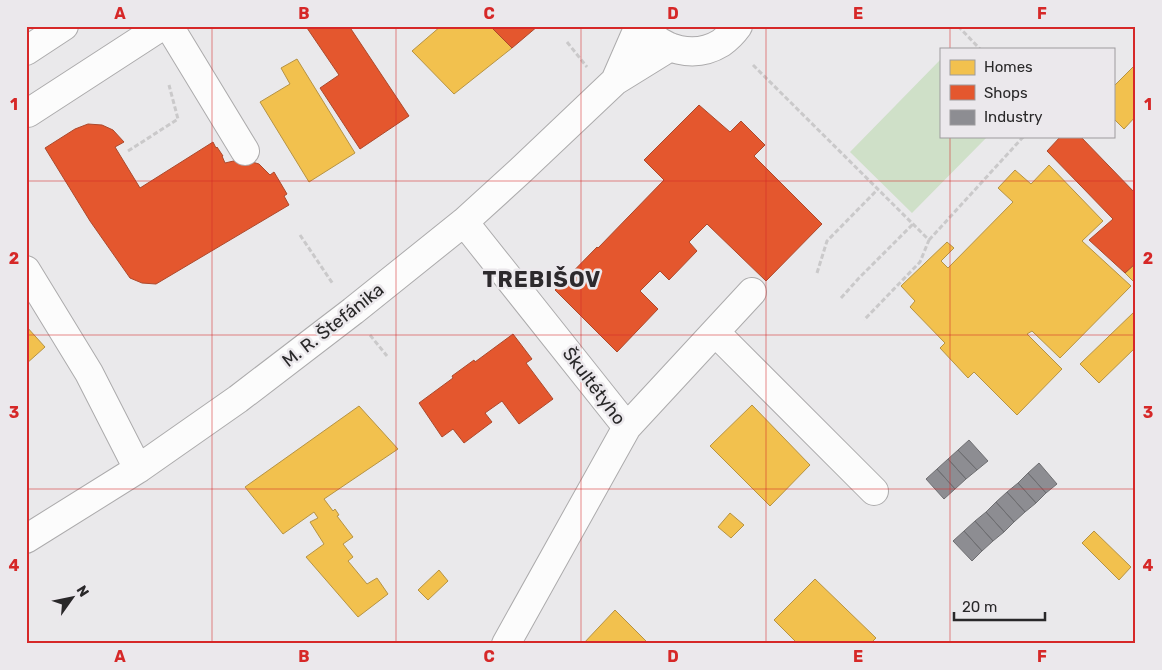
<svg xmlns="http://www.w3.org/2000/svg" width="1162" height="670" font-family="Rubik,sans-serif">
<rect width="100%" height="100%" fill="#eae9eb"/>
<path fill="#cfe0c8" d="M941 59V136H988L912 213 850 152Z"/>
<path fill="#f2c14e" stroke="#b69343" d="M441 26H490L512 48 454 94 412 51Z
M297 59 355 153 309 182 260 102 290 84 281 68Z
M1136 64V116L1124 129 1113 118V87Z
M1049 165 1103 221 1082 241 1131 286 1060 358 1032 331 1027 334 1062 369 1017 415 974 372 968 378 940 348 945 343 910 307 915 301 901 286 947 242 954 248 941 261 948 268 1013 202 998 188 1015 170 1031 184Z
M1136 263V284L1125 273Z
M1134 312 1136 314V347L1099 383 1080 364Z
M26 326 45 347 26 364Z
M752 405 810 465 770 506 710 446Z
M359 406 398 449 324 499 333 511 335 509 339 515 337 516 353 537 343 544 353 557 348 561 367 584 377 578 388 594 358 617 306 557 324 544 310 522 318 518 314 512 283 534 245 487Z
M730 513 744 525 731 538 718 527Z
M1094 531 1131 567 1119 580 1082 543Z
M439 570 448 581 428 600 418 590Z
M815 579 876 638 870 644H798L774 620Z
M615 610 649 644H583Z"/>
<path fill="#e4572e" stroke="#ac492c" d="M309 26H349L409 116 360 149 320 88 339 75 307 28Z
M490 26H538L512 48Z
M699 105 730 132 741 121 765 145 754 156 822 224 766 281 707 224 689 242 697 251 669 280 660 271 640 291 658 309 617 352 555 290 597 247 598 248 664 180 644 160Z
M88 124 102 125 113 130 124 142 115 147 140 188 213 142 216 148 217 147 223 156H222L225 163 242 159 259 164 270 175 274 172 287 194 284 196 289 205 156 284 142 283 130 278 90 221 45 148 75 129Z
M1061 136H1080L1136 194V263L1125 273 1089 240 1113 219 1047 151Z
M513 334 532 359 526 363 553 399 519 424 502 401 485 413 492 422 464 443 453 429 442 437 419 403 453 378 452 376 474 360 475 362Z"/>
<path fill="#8d8d92" stroke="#6f6f72" d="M969 440 988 461 977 470 958 450Z
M958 450 977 470 966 479 948 459Z
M948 459 966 479 955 489 937 469Z
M1039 463 1057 484 1046 493 1028 473Z
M937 469 955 489 944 499 926 479Z
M1028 473 1046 493 1036 503 1018 483Z
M1018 483 1036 503 1025 512 1007 492Z
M1007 492 1025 512 1014 522 996 502Z
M996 502 1014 522 1004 532 986 512Z
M986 512 1004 532 993 541 975 521Z
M975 521 993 541 982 551 964 531Z
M964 531 982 551 972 561 953 541Z"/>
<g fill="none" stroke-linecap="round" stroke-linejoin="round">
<defs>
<path id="minor" d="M169 26 245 151
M644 26C661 51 695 59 721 43 728 38 733 33 738 26
M26 51 64 26
M615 81 639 26
M28 113 162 26
M464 222 627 427
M26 270 89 373 138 469
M715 332 874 491
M26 539 138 469 238 399 353 311 464 222 520 171 615 81 670 47
M506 644 627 427 752 292"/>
</defs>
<use href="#minor" stroke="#acabac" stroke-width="30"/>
<path stroke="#cac9ca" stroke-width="3" stroke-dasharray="5 2.5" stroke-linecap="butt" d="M958 26 980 49
M567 42 587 67
M753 65 929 240 920 262 864 320
M128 151 178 119 169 85
M300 235 333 284
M929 240 1024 136
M817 273 827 241 878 189
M841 298 859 278 913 224
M370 335 387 356"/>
<use href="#minor" stroke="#fcfcfc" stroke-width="28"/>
</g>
<path fill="none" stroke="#d62828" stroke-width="1" stroke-opacity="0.55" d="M212 26V644M396 26V644M581 26V644M766 26V644M950 26V49M950 136V644M26 181H1136M26 335H1136M26 489H1136"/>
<g text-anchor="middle" stroke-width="5" stroke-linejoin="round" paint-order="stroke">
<g font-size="18" fill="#292829" stroke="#ebe8ec">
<text transform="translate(333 325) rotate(-38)" y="6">M. R. Štefánika</text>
<text transform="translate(594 386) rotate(53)" y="6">Škultétyho</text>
</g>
<g font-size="22" font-weight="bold" letter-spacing="1" fill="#2d2a2d" stroke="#ebe8ec">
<text x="542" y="287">TREBIŠOV</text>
</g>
</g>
<rect width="1162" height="670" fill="none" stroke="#ebe8ec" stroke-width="55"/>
<rect x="940" y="48" width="175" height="90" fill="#ebe8ec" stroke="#9d9b9e"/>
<rect x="950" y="60" width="25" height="15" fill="#f2c14e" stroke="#9d9b9e"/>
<text x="984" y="72" font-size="15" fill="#292829">Homes</text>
<rect x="950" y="85" width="25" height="15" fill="#e4572e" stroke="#9d9b9e"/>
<text x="984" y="98" font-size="15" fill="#292829">Shops</text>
<rect x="950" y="110" width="25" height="15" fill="#8d8d92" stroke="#9d9b9e"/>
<text x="984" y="122" font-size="15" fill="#292829">Industry</text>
<g transform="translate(72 598) rotate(57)" stroke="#ebe8ec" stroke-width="4" paint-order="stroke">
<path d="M0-4L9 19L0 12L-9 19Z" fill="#292829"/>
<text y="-8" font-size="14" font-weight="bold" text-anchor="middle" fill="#292829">N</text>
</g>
<path d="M954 612v8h91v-8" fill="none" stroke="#292829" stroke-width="2.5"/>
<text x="962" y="612" font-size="15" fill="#292829" stroke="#ebe8ec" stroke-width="4" paint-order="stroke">20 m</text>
<rect x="28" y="28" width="1106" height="614" fill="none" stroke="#d62828" stroke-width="2"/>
<g font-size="16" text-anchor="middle" font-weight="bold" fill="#d62828">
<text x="120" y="19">A</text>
<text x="304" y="19">B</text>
<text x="489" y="19">C</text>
<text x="673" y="19">D</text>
<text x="858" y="19">E</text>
<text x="1042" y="19">F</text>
<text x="14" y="110">1</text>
<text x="1148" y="110">1</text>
<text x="14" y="264">2</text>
<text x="1148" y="264">2</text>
<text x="14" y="418">3</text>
<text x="1148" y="418">3</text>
<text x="14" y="571">4</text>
<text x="1148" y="571">4</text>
<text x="120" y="662">A</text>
<text x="304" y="662">B</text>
<text x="489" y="662">C</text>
<text x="673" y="662">D</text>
<text x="858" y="662">E</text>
<text x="1042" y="662">F</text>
</g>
</svg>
